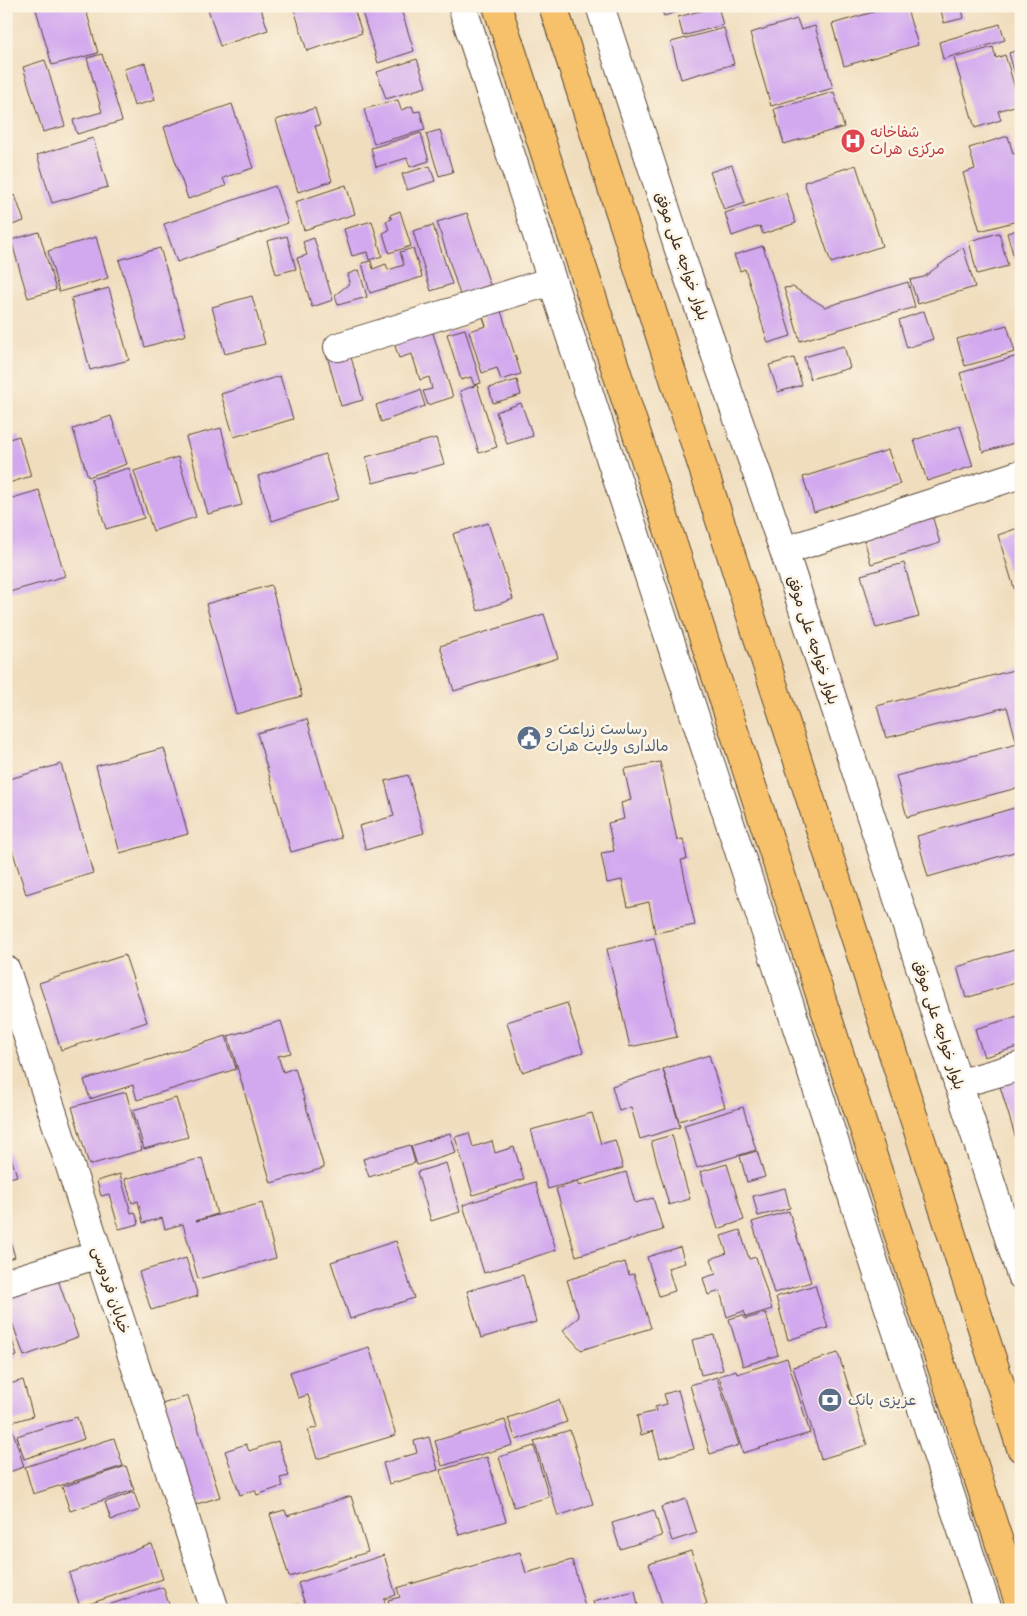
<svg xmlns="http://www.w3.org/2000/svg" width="1027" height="1616" font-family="'Comic Neue','Playpen Sans Arabic',sans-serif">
<rect width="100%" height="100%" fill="#fcf5e5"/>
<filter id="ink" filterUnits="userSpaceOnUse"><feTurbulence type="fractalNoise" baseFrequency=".02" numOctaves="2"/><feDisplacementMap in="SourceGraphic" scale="10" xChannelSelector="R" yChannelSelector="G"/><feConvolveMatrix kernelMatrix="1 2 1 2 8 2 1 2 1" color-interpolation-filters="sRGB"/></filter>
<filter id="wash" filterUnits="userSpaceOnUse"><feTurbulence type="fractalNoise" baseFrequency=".0096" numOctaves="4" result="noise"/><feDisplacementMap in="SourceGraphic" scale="20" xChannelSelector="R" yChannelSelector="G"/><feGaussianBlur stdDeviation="1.12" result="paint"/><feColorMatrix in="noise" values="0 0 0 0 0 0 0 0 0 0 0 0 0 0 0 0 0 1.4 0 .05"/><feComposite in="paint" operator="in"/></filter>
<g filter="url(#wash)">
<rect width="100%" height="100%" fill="#f0ddbd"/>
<g id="blocks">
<path fill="#d2a8ef" d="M35 6H85L98 53 52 65Z
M207 6H260L268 30 220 46Z
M293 6H353L362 33 307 51Z
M360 6H400L414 51 378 63Z
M660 6H693V7L664 16Z
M718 6 723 25 683 36 678 17Z
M894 6H906L918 45 844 66 832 24Z
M940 6H961L964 18 944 23Z
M797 19 801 30 815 26 833 88 771 106 750 33Z
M1000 24 1005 40 943 59 939 42Z
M724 28 734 64 681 79 671 42Z
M993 47 996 58 1005 55 1020 104 998 111 1001 120 975 128 954 58Z
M1021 49V93H1020L1009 53Z
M102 54 122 121 77 134 73 120 102 112 87 58Z
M417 59 426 87 386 99 377 72Z
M45 60 65 126 43 132 23 67Z
M145 63 155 100 134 106 124 69Z
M834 92 844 127 784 144 774 109Z
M398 100 401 110 412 106 414 112 420 111 425 130 374 144 364 109Z
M232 104 253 168 223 178 226 186 188 199 164 127Z
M315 108 320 125 315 126 332 181 298 192 276 120Z
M440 130 453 172 439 176 426 134Z
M421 133 429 161 410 167 407 158 376 167 371 148Z
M1008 136 1013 154 1021 152V220L980 231 963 173 975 169 969 148Z
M93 138 108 187 52 203 37 155Z
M732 165 745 203 724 210 710 172Z
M856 165 882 246 831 263 804 182Z
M430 166 435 181 407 190 402 174Z
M346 185 355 214 304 230 295 202Z
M275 186 288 223 177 262 164 224Z
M786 193 796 223 763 234 760 226 732 236 725 213Z
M15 195 24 221 6 227V198Z
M400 211 411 246 389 253 383 233 389 230 386 221 392 219 390 215Z
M467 213 490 285 460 295 437 222Z
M372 221 382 256 369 260 367 252 352 256 344 229Z
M433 225 452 284 431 291 413 231Z
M1021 229V263L1016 264 1007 233Z
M39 232 56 290 28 298 11 240Z
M999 233 1008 266 977 274 969 241Z
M287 236 296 269 276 274 267 241Z
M96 237 108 278 59 292 48 251Z
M314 238 333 300 312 307 297 258 307 255 303 242Z
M763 246 791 336 768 343 745 269 740 271 734 255Z
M963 247 975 287 918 304 910 280 924 277Z
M160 248 186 335 145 347 119 260Z
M413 248 422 277 370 293 362 263 371 261 373 269 386 264 388 270 404 265 400 252Z
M359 270 367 297 338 305 335 295 350 283 348 274Z
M908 282 915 307 800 341 784 288 793 287 825 307Z
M109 288 129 360 90 370 71 298Z
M252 296 265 344 225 354 212 307Z
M500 308 521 374 501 380 497 368 482 373 469 331 486 326 482 314Z
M924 311 933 339 907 348 899 320Z
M1007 325 1015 352 965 366 957 339Z
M431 327 453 397 428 405 423 391 432 389 429 377 420 380 412 354 399 358 391 334Z
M465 329 481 383 474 385 471 377 461 380 447 334Z
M844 346 850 368 810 379 804 357Z
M349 350 363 400 341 406 327 356Z
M1021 355V441L983 452 960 373Z
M794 358 802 385 778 392 769 365Z
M280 376 293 419 234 437 221 394Z
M517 380 521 395 493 403 489 388Z
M477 385 497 447 479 453 460 391Z
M420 390 425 406 381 422 376 405Z
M521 403 533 436 507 444 496 412Z
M111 416 127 464 88 477 73 429Z
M960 426 973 466 927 481 914 440Z
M221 428 242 505 208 514 186 437Z
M19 436 31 476 6 484V440Z
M436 438 444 464 373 483 366 457Z
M888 450 900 484 814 512 803 477Z
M325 454 339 499 272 521 258 476Z
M178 457 196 517 153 531 134 471Z
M129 468 144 518 106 529 91 479Z
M39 490 65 576 6 593V500Z
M932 515 940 543 871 564 863 535Z
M488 523 513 599 478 611 453 534Z
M1021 527V597L1017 598 998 535Z
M904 563 919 617 876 628 861 575Z
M271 585 302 696 236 714 206 604Z
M544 614 558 658 454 691 440 646Z
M1021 668V787L907 817 896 776 1017 744 1007 707 886 738 877 706Z
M307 719 341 838 291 852 257 733Z
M164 748 188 834 120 853 96 766Z
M660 762 677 840 683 839 687 859 681 860 695 925 655 933 649 902 628 907 622 880 607 883 601 853 614 851 608 823 624 819 621 803 631 800 624 769Z
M61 764 93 873 26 894 6 830V780Z
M408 775 424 833 366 850 359 826 394 816 385 781Z
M1021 806V850L928 877 917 836Z
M654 938 677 1037 630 1047 607 949Z
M1021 948V981L966 998 957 967Z
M125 955 147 1022 61 1050 39 983Z
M567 1003 583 1052 522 1072 507 1022Z
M1021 1015V1046L984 1057 975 1029Z
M281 1021 291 1053 278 1056 283 1072 295 1068 324 1168 271 1183 228 1036Z
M226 1036 236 1069 137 1100 133 1085 90 1099 84 1080Z
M709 1055 725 1107 679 1121 663 1069Z
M663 1070 680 1127 640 1139 631 1107 619 1111 612 1086Z
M1021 1073V1152H1020L998 1080Z
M126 1092 142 1150 89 1165 72 1107Z
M176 1098 188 1137 144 1149 133 1110Z
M743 1107 756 1150 697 1168 684 1125Z
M592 1113 601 1144 615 1140 623 1168 548 1189 531 1130Z
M450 1133 456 1153 417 1165 411 1146Z
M469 1133 473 1147 492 1141 495 1153 514 1147 524 1179 473 1195 455 1137Z
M672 1135 690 1199 669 1205 651 1141Z
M6 1142 17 1176 6 1179Z
M410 1145 415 1163 369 1177 363 1159Z
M757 1151 765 1177 747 1182 740 1156Z
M202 1158 217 1214 196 1221 262 1203 276 1258 198 1279 183 1224 165 1229 162 1218 143 1223 138 1201 132 1203 125 1179Z
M446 1163 460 1212 431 1221 417 1172Z
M727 1164 744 1220 718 1229 700 1172Z
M626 1172 635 1203 653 1198 663 1230 576 1256 556 1189 577 1182 579 1186Z
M120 1174 131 1213 135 1212 139 1224 119 1229 109 1194 101 1196 97 1181Z
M535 1182 556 1250 484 1273 463 1205Z
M785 1188 790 1208 758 1216 753 1196Z
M789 1211 811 1282 774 1293 752 1222Z
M6 1227 15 1257 6 1260Z
M740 1230 749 1259 756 1257 772 1309 746 1317 744 1311 727 1317 720 1291 708 1295 703 1278 716 1274 711 1259 727 1253 721 1236Z
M396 1241 414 1298 350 1319 331 1262Z
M680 1247 685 1263 668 1268 675 1291 659 1296 647 1257Z
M186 1258 198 1296 151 1310 139 1272Z
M625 1262 629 1275 634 1274 651 1328 581 1350 563 1330 579 1317 567 1280Z
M523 1275 536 1322 481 1338 467 1291Z
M57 1277 78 1337 24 1356 6 1305V1294Z
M815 1285 828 1328 788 1340 776 1297Z
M766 1313 778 1355 743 1366 729 1319 743 1315 745 1319Z
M6 1320 17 1356 6 1359Z
M714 1335 723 1370 701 1375 692 1340Z
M369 1347 396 1435 317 1459 308 1430 318 1427 308 1395 298 1398 290 1372Z
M838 1353 867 1445 821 1459 793 1367Z
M787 1358 810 1433 743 1453 719 1376 736 1370 737 1374Z
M717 1377 739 1445 710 1454 690 1385Z
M23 1380 33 1416 6 1424V1385Z
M678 1390 694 1449 660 1458 653 1431 641 1435 637 1416 656 1411 655 1407 667 1404 664 1394Z
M188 1396 220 1497 194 1505 162 1404Z
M559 1400 567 1422 516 1440 508 1418Z
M77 1417 84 1439 24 1459 17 1436Z
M505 1420 513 1445 442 1466 435 1441Z
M570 1430 593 1504 558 1516 534 1441Z
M13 1431 24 1467 6 1473V1433Z
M429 1437 438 1470 389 1484 383 1463 417 1453 414 1441Z
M114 1438 123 1466 33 1494 25 1467Z
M278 1441 289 1476 280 1478 283 1486 257 1495 255 1490 240 1495 225 1451 246 1444 249 1451Z
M534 1446 549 1497 514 1507 499 1457Z
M487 1457 506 1521 459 1535 440 1470Z
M126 1466 134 1490 70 1511 62 1487Z
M134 1492 140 1510 111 1520 105 1502Z
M351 1496 368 1552 289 1577 270 1514 285 1510 287 1516Z
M686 1499 697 1533 672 1541 661 1507Z
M654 1510 662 1536 620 1549 612 1523Z
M152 1544 163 1579 80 1607 69 1573Z
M691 1551 707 1604 689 1610H664L649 1564Z
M520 1552 526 1573 572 1560 586 1610H391L388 1600 400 1597 397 1588Z
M384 1555 396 1595 384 1599 387 1610H307L298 1583Z
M163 1587 171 1610H96V1609Z
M635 1591 639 1610H595L593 1601Z
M299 1604 301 1610H280L279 1609Z"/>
</g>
</g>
<g filter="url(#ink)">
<use href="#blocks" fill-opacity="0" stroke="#564536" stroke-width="1"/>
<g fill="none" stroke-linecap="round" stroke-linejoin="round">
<defs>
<path id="minor" d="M462 6 988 1610
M600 6 682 259 784 551 1021 1275
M338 347 552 281
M784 551 1021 474
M6 970 215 1610
M958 1084 1021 1066
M6 1283 99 1254"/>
<path id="highway" d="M497 6 1021 1609
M553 6 1021 1448"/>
</defs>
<use href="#minor" stroke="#564536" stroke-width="30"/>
<use href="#highway" stroke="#564536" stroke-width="30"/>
<use href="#minor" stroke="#fff" stroke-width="28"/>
<use href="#highway" stroke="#f6c16b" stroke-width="28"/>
</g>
</g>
<defs>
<symbol id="hospital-disc" viewBox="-11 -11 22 22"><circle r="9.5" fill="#e0444e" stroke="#fcf5e5"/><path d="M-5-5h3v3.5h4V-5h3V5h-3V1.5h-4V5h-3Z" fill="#fff"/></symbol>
<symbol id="civic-disc" viewBox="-11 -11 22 22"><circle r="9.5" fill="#5c6f8a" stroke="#fcf5e5"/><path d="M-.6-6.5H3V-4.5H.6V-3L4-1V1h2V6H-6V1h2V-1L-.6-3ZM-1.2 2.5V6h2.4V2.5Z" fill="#fff"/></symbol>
<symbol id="bank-disc" viewBox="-11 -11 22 22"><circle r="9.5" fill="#5c6f8a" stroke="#fcf5e5"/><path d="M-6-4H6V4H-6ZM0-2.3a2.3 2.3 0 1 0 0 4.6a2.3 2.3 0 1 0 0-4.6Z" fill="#fff"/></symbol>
</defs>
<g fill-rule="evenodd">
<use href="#hospital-disc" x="839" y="127" width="28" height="28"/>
<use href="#civic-disc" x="515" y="724" width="28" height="28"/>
<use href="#bank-disc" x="816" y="1386" width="28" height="28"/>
</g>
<g text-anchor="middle" stroke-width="5" stroke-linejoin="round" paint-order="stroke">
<g font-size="15" fill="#be3a42" stroke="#fcf5e5" text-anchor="start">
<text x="870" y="137">شفاخانه<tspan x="870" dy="17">مرکزی هرات</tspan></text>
</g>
<g font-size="15" fill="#3b2a1e" stroke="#fcf5e5">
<text transform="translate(682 256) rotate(71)" y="5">بلوار خواجه علی موفق</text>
<text transform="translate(813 640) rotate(72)" y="5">بلوار خواجه علی موفق</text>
<text transform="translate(939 1025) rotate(72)" y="5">بلوار خواجه علی موفق</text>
<text transform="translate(111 1290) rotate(72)" y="5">خیابان فردوسی</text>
</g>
<g font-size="15" fill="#4e5e75" stroke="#fcf5e5" text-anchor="start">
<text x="546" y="734">رساست زراعت و<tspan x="546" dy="17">مالداری ولایت هرات</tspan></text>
<text x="848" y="1405">عزیزی بانک</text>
</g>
</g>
<rect width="1027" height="1616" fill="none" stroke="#fcf5e5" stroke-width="25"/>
</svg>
